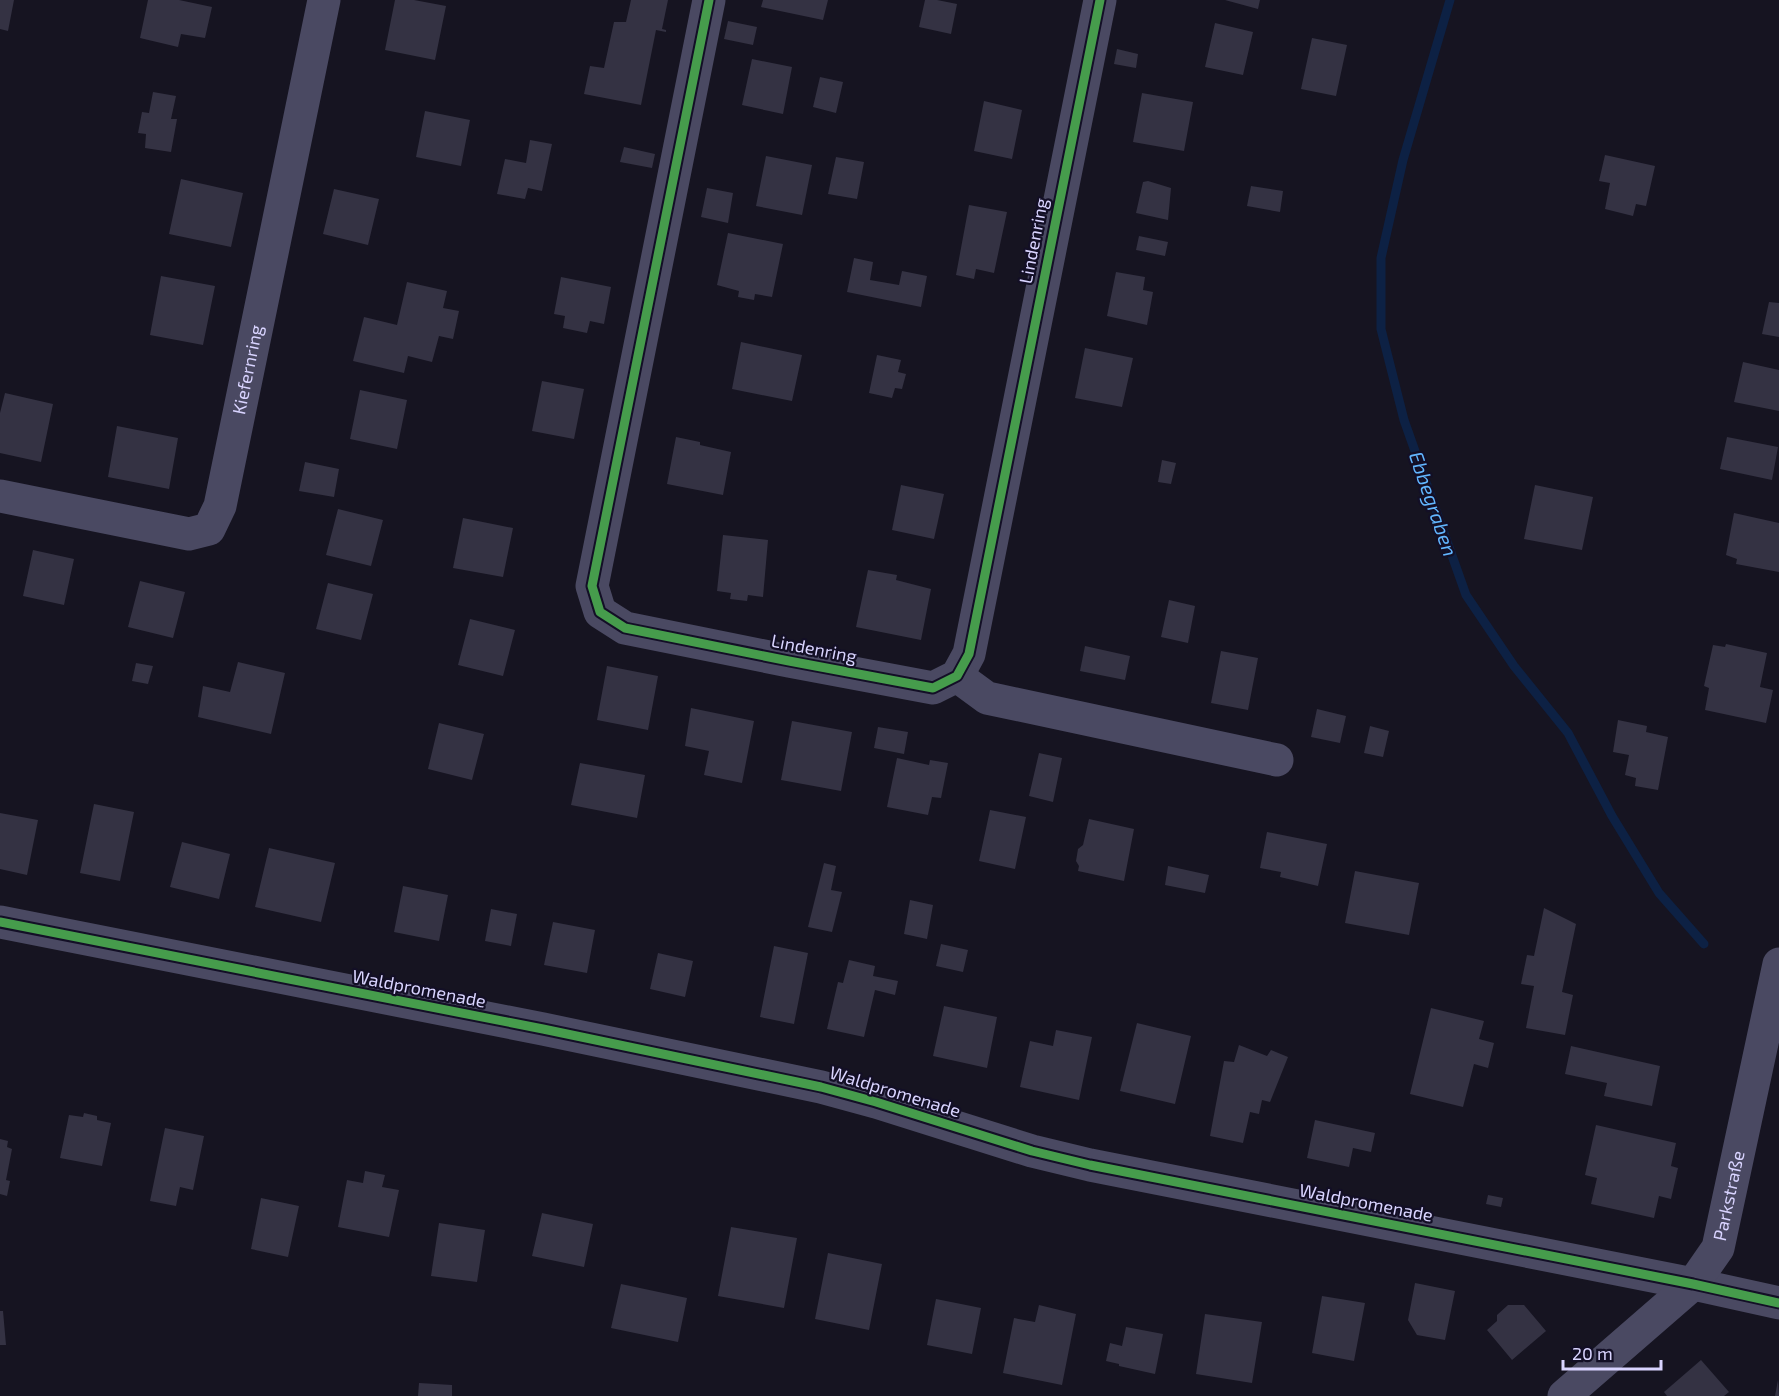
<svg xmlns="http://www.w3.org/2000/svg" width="1779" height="1396" font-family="'Exo 2',sans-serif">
<rect width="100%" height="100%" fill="#161421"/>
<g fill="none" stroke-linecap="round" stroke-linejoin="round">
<path stroke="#0d2144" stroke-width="9" d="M1450 0 1403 160 1381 258V329L1404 420 1466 595 1514 666 1568 733 1612 816 1659 893 1704 944"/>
</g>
<path fill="#343243" d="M0 0H14L8 31 0 29Z
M148 0H179L212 7 205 38 181 34 178 47 140 38Z
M395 0H414L446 6 435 60 385 50Z
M631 0H668L662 29 666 30V32L656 30 641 105 584 94 590 66 604 68 614 22H626Z
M763 0H828L823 20 761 7Z
M925 0H937L957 4 951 34 919 27Z
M1225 0H1260L1258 9Z
M728 21 757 27 753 45 724 39Z
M1215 23 1253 32 1243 75 1205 67Z
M1312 38 1347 45 1336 96 1301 89Z
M1117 49 1138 54 1136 68 1114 64Z
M752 59 792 67 783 114 742 105Z
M820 77 843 82 836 113 813 107Z
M153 92 176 96 171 119H177L171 152 145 148 146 134 138 133 142 112 149 113Z
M1142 93 1193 102 1184 151 1133 142Z
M984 101 1022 110 1012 159 974 151Z
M425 111 470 120 461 166 416 157Z
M530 140 552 144 542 191 528 188 525 199 497 194 505 159 526 163Z
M624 147 655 154 652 168 620 162Z
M1605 155 1655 166 1646 206 1636 204 1633 216 1605 209 1610 183 1599 181Z
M766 156 812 165 802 215 756 206Z
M836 157 864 162 857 199 828 194Z
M181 179 243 193 231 247 169 234Z
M1148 181 1171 188 1168 220 1136 213 1143 182Z
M1251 186 1283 191 1280 212 1247 206Z
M707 188 733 193 728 223 701 217Z
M334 189 379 199 368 245 323 234Z
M969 205 1007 212 994 273 976 269 974 279 956 275Z
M728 233 783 244 772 297 755 294 754 300 738 297 739 291 717 285Z
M1139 236 1168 242 1165 256 1136 250Z
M854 258 873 262 870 280 899 285 902 271 927 276 921 307 847 292Z
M1116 272 1145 277 1143 290 1153 292 1147 325 1107 316Z
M161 276 215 286 203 345 150 335Z
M561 277 611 287 604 324 590 321 587 333 563 328 565 316 554 314Z
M407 282 447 291 443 308 459 311 453 339 439 336 432 362 408 356 404 373 353 361 364 317 397 325Z
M1769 302 1779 303V337L1762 334Z
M741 342 802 355 792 401 732 389Z
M1085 348 1133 358 1122 407 1075 398Z
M877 355 901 360 898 372 906 374 902 389 895 388 892 398 869 393Z
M1743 362 1779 370V411L1734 402Z
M542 381 584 389 574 439 532 431Z
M360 390 407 400 397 449 350 439Z
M5 393 53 404 41 462 0 453V413Z
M117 426 178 438 169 489 108 477Z
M676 437 700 442V445L731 452 723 495 667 484Z
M1727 437 1778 447 1772 480 1720 469Z
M1162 460 1176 463 1171 484 1158 482Z
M305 462 339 469 334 497 299 491Z
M901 485 944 494 934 539 892 530Z
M1535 485 1593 497 1582 550 1524 539Z
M338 509 383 520 371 566 326 555Z
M1734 513 1779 523V572L1736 564 1737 559 1726 555Z
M463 518 513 528 503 577 453 568Z
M723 535 768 540 763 597 748 595 747 601 730 599 731 593 717 591Z
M33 550 74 559 64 605 23 596Z
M868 570 897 575 896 580 931 589 921 640 856 627Z
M140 581 185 592 173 638 128 627Z
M328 583 373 594 361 640 316 629Z
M1169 600 1195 606 1188 643 1161 637Z
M470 619 515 630 503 676 458 665Z
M1726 644 1767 653 1760 687 1773 690 1766 723 1705 710 1709 688 1704 686 1713 645 1725 647Z
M1085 646 1130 656 1125 680 1080 671Z
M1221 651 1258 658 1248 710 1211 703Z
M238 662 285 673 271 734 198 717 203 686 230 692Z
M136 663 153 666 148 684 132 681Z
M607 666 658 676 648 730 597 720Z
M691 708 754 721 742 783 704 775 709 751 685 746Z
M1317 709 1346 716 1340 743 1311 737Z
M1618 720 1647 726 1646 732 1668 737 1658 790 1635 786 1636 778 1625 775 1629 755 1613 752Z
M792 721 852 732 841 791 781 780Z
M439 723 484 734 472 780 428 769Z
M1370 726 1389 731 1383 757 1364 753Z
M878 727 908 732 904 754 874 748Z
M1039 753 1062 758 1053 802 1029 796Z
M897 758 929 765 930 760 948 763 941 798 932 797 928 815 887 807Z
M580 763 645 775 637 818 571 805Z
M94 804 134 812 120 881 80 873Z
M990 810 1026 817 1015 869 979 861Z
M0 813 38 820 27 875 0 869Z
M1089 819 1134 829 1124 881 1078 871 1079 866 1076 861 1078 849 1083 845Z
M1267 832 1327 844 1318 886 1280 877 1281 872 1260 868Z
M182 842 230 854 219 899 170 887Z
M269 848 335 863 321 922 255 907Z
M824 863 836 866 831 890 842 892 832 932 808 927Z
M1168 866 1209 875 1205 893 1165 885Z
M1355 871 1419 883 1409 935 1345 923Z
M403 886 448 895 439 941 394 932Z
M910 900 933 905 927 939 904 934Z
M1544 908 1576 924 1562 992 1573 995 1565 1035 1526 1028 1534 986 1521 984 1527 955 1534 956Z
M491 909 517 914 511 946 485 941Z
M553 922 595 930 587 973 544 965Z
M941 944 968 950 963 972 936 966Z
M774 946 808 953 794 1024 760 1017Z
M658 953 693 961 685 997 650 989Z
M849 960 875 966 873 976 898 981 895 995 875 990 864 1037 827 1029 838 982 843 983Z
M944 1006 997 1017 987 1068 933 1056Z
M1431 1008 1484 1021 1479 1039 1494 1043 1488 1068 1474 1064 1463 1107 1410 1094Z
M1137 1023 1191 1036 1175 1104 1120 1091Z
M1056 1030 1092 1037 1079 1100 1020 1087 1030 1041 1053 1046Z
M1239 1045 1267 1056 1271 1050 1288 1057 1270 1102 1262 1100 1259 1114 1250 1112 1243 1143 1210 1136 1224 1061 1234 1062Z
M1571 1046 1660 1066 1652 1106 1604 1096 1607 1083 1565 1074Z
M84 1113 97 1116V1120L111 1123 102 1166 60 1158 69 1115 83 1117Z
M1315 1120 1375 1133 1371 1152 1353 1148 1349 1167 1307 1158Z
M1596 1125 1676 1143 1671 1166 1678 1168 1671 1199 1659 1196 1654 1218 1591 1204 1597 1178 1585 1175Z
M165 1128 204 1136 193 1190 180 1187 176 1206 150 1201Z
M0 1139 8 1141 7 1147 12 1149 6 1180 10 1181 7 1196 0 1194Z
M365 1171 385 1175 382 1187 399 1190 389 1237 338 1227 347 1180 363 1183Z
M1488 1195 1503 1198 1501 1207 1486 1204Z
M261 1198 299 1206 288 1257 251 1249Z
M542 1213 593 1224 584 1267 532 1256Z
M439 1223 485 1230 477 1282 431 1276Z
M731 1227 797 1238 784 1308 718 1296Z
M828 1253 882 1264 869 1330 815 1319Z
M1415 1283 1455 1291 1445 1340 1417 1335 1408 1320Z
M621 1284 687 1298 678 1342 611 1328Z
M1322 1296 1365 1303 1354 1361 1312 1353Z
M936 1299 981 1308 972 1354 927 1345Z
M1039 1305 1076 1314 1062 1385 1003 1373 1014 1318 1035 1322Z
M1508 1305H1524L1546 1331 1512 1360 1487 1330 1497 1321V1315Z
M0 1311H3L6 1345H0Z
M1205 1314 1262 1322 1252 1383 1196 1374Z
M1126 1327 1163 1334 1155 1374 1119 1366V1364L1106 1361 1110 1343 1122 1346Z
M1701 1360 1729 1392 1724 1396H1667L1664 1392Z
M1778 1380 1779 1396H1775Z
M419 1383 452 1385V1396H418Z"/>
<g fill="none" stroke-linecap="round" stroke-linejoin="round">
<g stroke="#4a4962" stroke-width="33">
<path d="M709 0 592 586 600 612 625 628 789 661 933 688 957 676 969 654 1100 0"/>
<path id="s1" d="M0 496 189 534 209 529 220 506 324 0"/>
<path d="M957 676 987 698 1277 760"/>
<path d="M0 922 543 1029 821 1087 876 1102 1032 1151 1090 1165 1693 1284 1779 1303"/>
<path id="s2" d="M1564 1396 1693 1284 1718 1248 1779 964"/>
</g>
<defs>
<path id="cycleway" d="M709 0 592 586 600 612 625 628 789 661 933 688 957 676 969 654 1100 0
M0 922 543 1029 821 1087 876 1102 1032 1151 1090 1165 1693 1284 1779 1303"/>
</defs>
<use href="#cycleway" stroke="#130f26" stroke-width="13"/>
<use href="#cycleway" stroke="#469c4c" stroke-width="9"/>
</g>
<g text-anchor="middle" stroke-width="4.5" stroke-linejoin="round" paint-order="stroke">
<g font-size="18" fill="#d9d4ff" stroke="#130f26">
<text transform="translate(1034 241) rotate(-79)" y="6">Lindenring</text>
<text dy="6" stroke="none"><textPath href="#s1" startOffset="378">Kiefernring</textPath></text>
<text transform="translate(814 649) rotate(11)" y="6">Lindenring</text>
<text transform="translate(419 989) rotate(11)" y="6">Waldpromenade</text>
<text transform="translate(895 1092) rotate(17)" y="6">Waldpromenade</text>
<text dy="6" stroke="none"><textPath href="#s2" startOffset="268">Parkstraße</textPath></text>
<text transform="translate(1366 1203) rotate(11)" y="6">Waldpromenade</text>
</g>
<g font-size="20" font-style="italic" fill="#62b6ff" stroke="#130f26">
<text transform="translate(1433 504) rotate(71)" y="7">Ebbegraben</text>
</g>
</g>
<path d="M1563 1360v9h98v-9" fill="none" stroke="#d9d4ff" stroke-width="3"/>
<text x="1572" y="1360" font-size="18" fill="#d9d4ff" stroke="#130f26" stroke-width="4.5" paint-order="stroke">20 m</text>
</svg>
